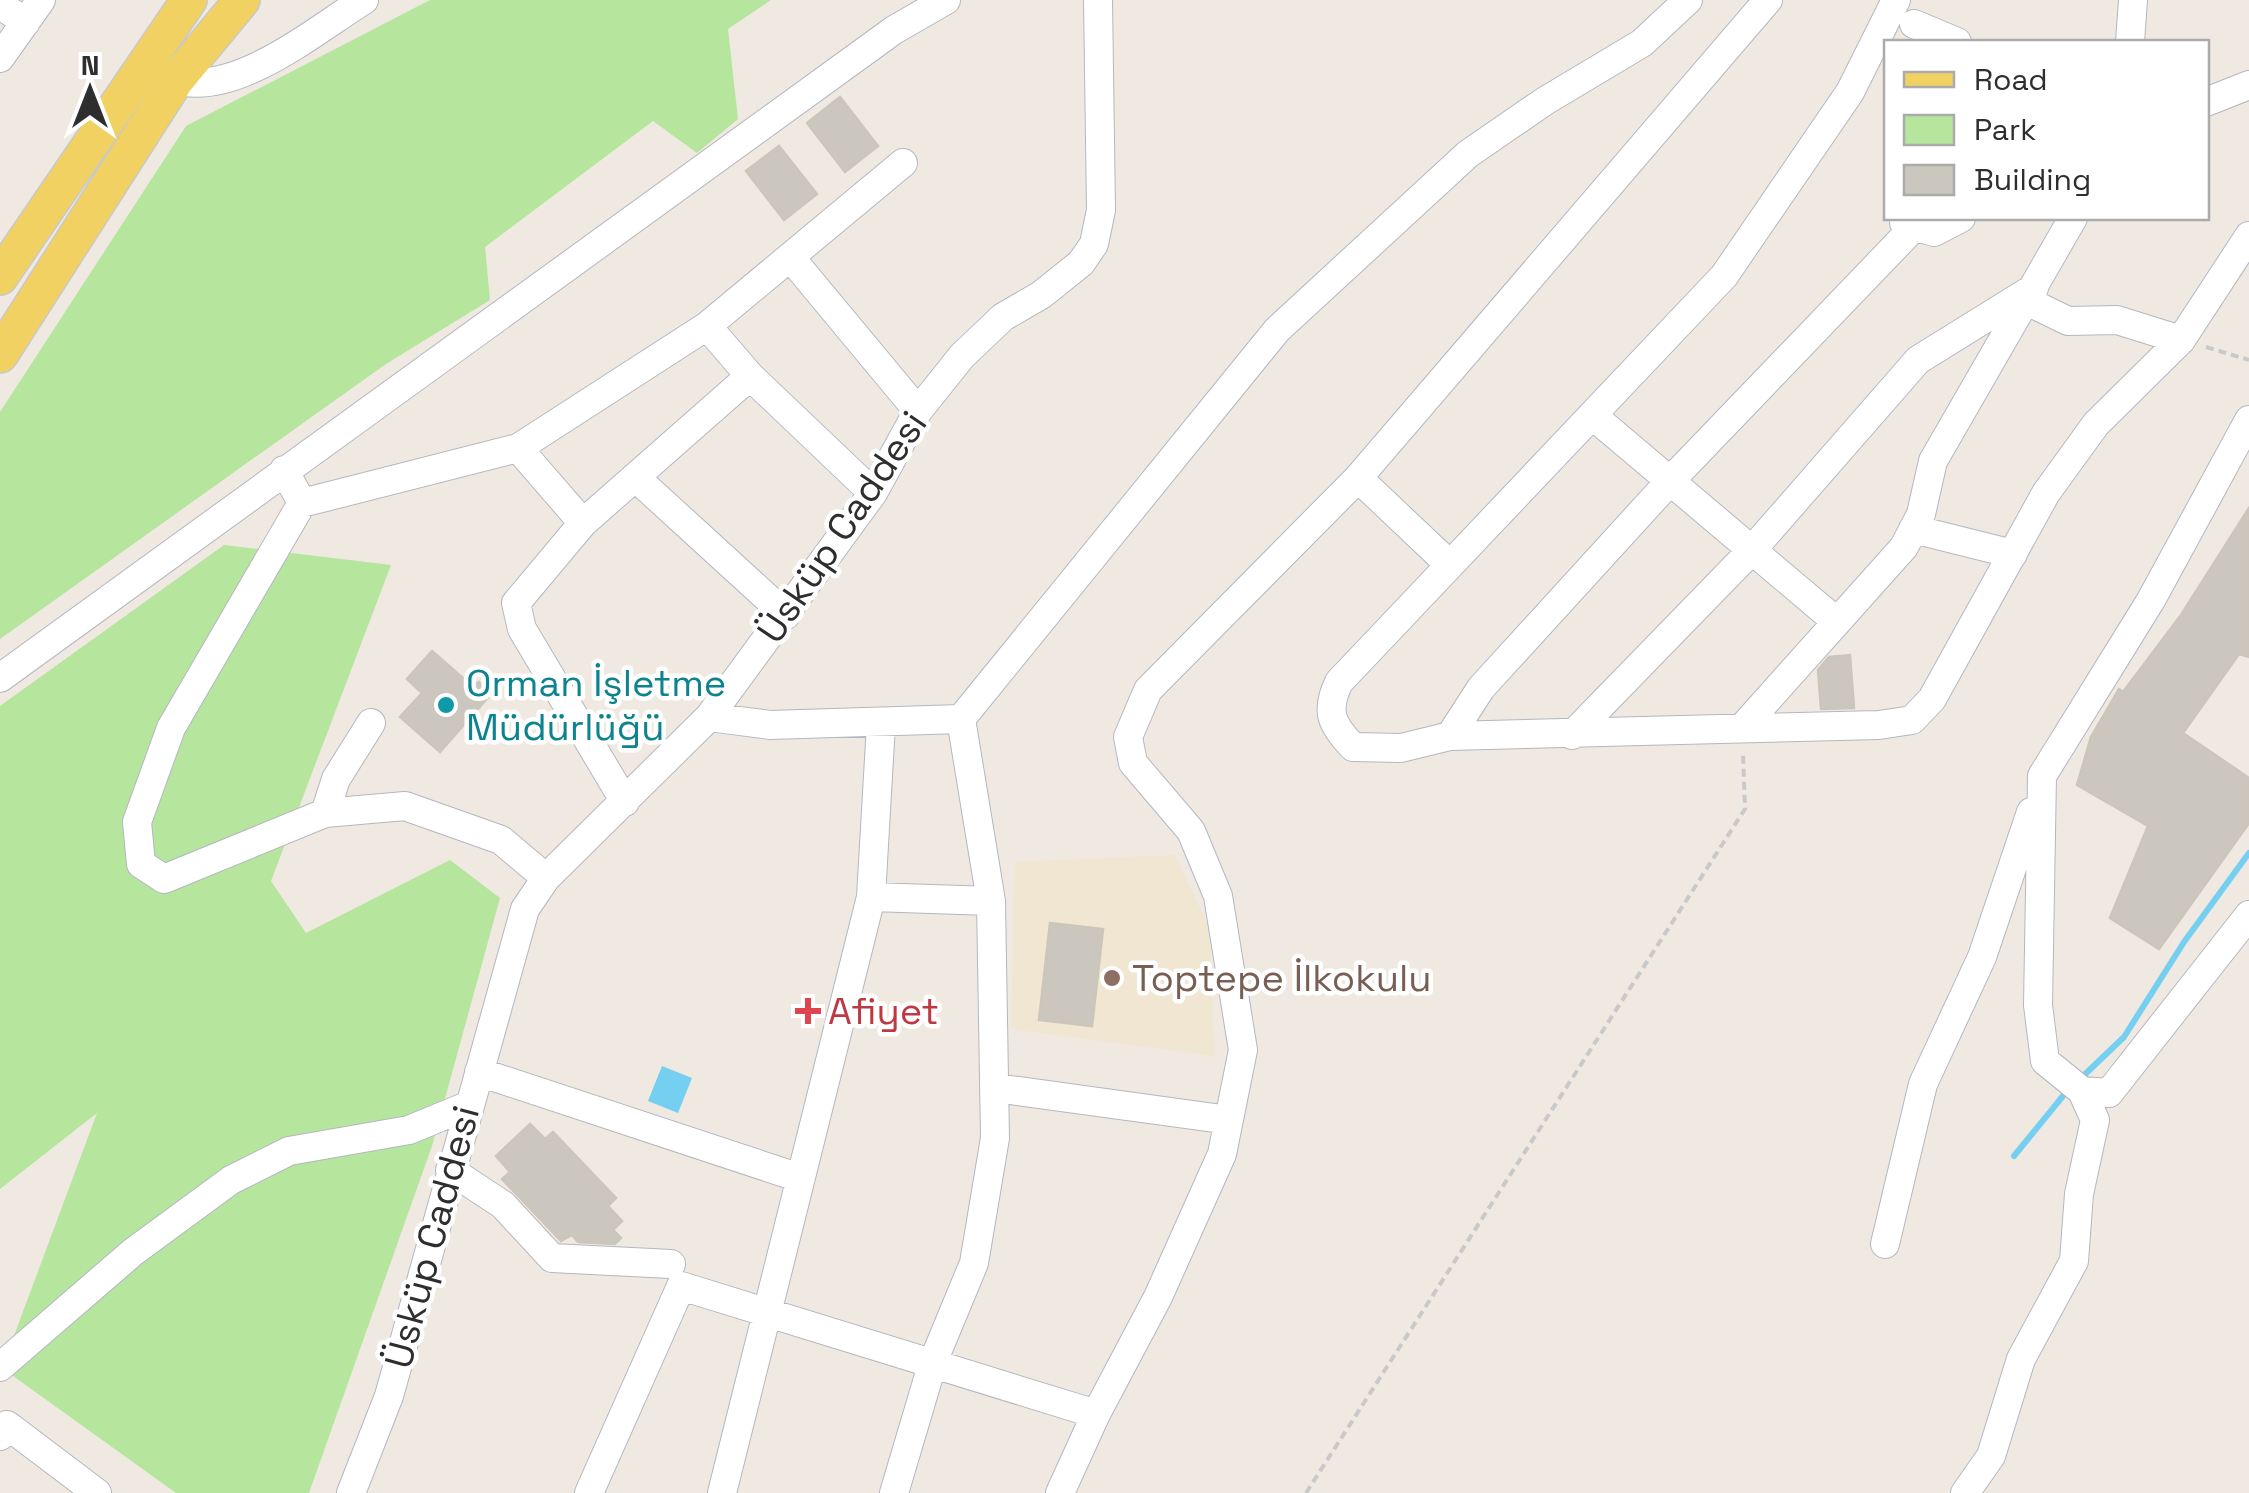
<svg xmlns="http://www.w3.org/2000/svg" width="2249" height="1493" font-family="'Space Grotesk',sans-serif">
<rect width="100%" height="100%" fill="#efe9e1"/>
<path fill="#f0e6d1" d="M1175 855 1209 928 1215 1056 1011 1029 1015 862Z"/>
<path fill="#b6e59e" d="M430 0H771L728 29 738 119 697 153 653 121 485 247 490 300 386 364 0 639V412L186 126Z
M224 545 391 565 271 881 306 933 450 860 500 898 432 1146 309 1493H176L2 1368 97 1113 0 1189V706Z"/>
<path fill="#75cff0" d="M662 1066 692 1078 678 1113 648 1101Z"/>
<g fill="none" stroke-linecap="round" stroke-linejoin="round">
<path stroke="#75cff0" stroke-width="6" d="M2080 1079 2124 1037 2184 942 2249 853
M2014 1156 2067 1091"/>
</g>
<path fill="#cbc7bf" stroke="#cbc5ba" stroke-width="2.5" d="M840 97 878 146 845 172 807 123Z
M779 146 817 194 784 220 746 171Z
M2249 508V657L2239 654 2183 733 2249 778V823L2159 949 2110 918 2148 826 2077 785 2091 737 2119 689 2123 692 2181 615Z
M432 651 472 686 479 682 492 693 440 752 400 717 422 693 407 679Z
M1850 655 1854 708 1821 709 1818 670 1829 657Z
M1050 923 1103 929 1092 1026 1039 1020Z
M530 1124 545 1139 553 1132 616 1198 608 1206 622 1221 613 1230 621 1238 615 1244 578 1242 572 1235 561 1241 502 1179 510 1172 496 1156Z"/>
<g fill="none" stroke-linecap="round" stroke-linejoin="round">
<defs>
<path id="minor" d="M1896 0 1850 92 1724 276 1339 682C1325 711 1331 724 1353 747L1401 748 1450 736 1879 725 1912 720 1932 699 2046 493 2096 424 2181 340 2249 236
M0 5 26 22
M1914 24 1957 42
M2130 42 2133 0
M0 58 41 0
M176 80C236 97 314 31 364 0
M2206 102 2249 85
M1904 219V223L1934 232 1961 218
M790 257 918 411
M2027 301 2068 321 2117 320 2181 340
M707 326 750 376 873 493
M1592 415 1837 622
M518 448 583 523
M284 470 302 503 171 728 137 822 141 864 164 879 325 813 405 806 501 840 546 878
M635 477 786 615
M1358 478 1450 565
M302 503 518 448 707 326 903 163
M1913 529 2013 554
M0 678 894 30 946 0
M709 717 770 725 961 719
M1742 728 1904 547 1921 514 1933 461 2073 218
M1572 735 1752 550 1918 360 2034 288
M1450 736 1481 688 1670 481 1915 226
M625 802 522 629 516 603 583 523 750 376
M325 813 336 779 371 723
M871 897 991 901
M479 1072 797 1177
M996 1088 1229 1120
M2082 1091 2109 1093 2249 915
M450 1170 503 1205 552 1258 671 1264
M1885 1244 1923 1084 1982 957 2031 812
M0 1367 133 1252 231 1180 289 1151 409 1130 467 1106
M0 1436 7 1425 97 1493
M351 1493 389 1396 525 909 546 878 709 717 873 493 918 411 962 356 1003 317 1041 295 1081 263 1094 244 1101 210 1098 0
M589 1493 681 1286 1096 1414 1158 1297 1222 1154 1243 1050 1218 896 1191 831 1133 763 1128 737 1148 690 1358 478 1768 0
M722 1493 871 897 881 724
M894 1493 933 1362 974 1263 995 1138 991 901 961 719 1277 330 1468 154 1545 101 1642 43 1688 0
M1060 1493 1096 1414
M1965 1493 1991 1456 2021 1359 2074 1261 2079 1194 2095 1120 2082 1091 2045 1061 2038 1005 2042 776 2151 600 2249 420"/>
<path id="major" d="M0 277 189 0
M0 355 176 80 242 0"/>
</defs>
<use href="#minor" stroke="#b4b7c1" stroke-width="30"/>
<use href="#major" stroke="#c9c9c9" stroke-width="38"/>
<path stroke="#c9c9c9" stroke-width="4" stroke-dasharray="8 5" stroke-linecap="butt" d="M2206 347 2249 360
M1306 1493 1745 809 1743 753"/>
<use href="#minor" stroke="#fff" stroke-width="28"/>
<use href="#major" stroke="#f2d163" stroke-width="35"/>
</g>
<circle fill="#0f9aa8" stroke="#fff" stroke-width="4" cx="446" cy="705" r="10"/>
<circle fill="#8d6e63" stroke="#fff" stroke-width="4" cx="1112" cy="978" r="10"/>
<path fill="#e0444e" stroke="#fff" stroke-width="4" d="M803 996h10v10h10v10h-10v10h-10v-10h-10v-10h10z"/>
<g text-anchor="middle" stroke-width="9" stroke-linejoin="round" paint-order="stroke">
<g font-size="38" fill="#2e2e2e" stroke="#fff">
<text transform="translate(842 527) rotate(-56)" y="13">Üsküp Caddesi</text>
<text transform="translate(432 1237) rotate(-75)" y="13">Üsküp Caddesi</text>
</g>
<g font-size="38" fill="#0d838f" stroke="#fff" text-anchor="start">
<text x="466" y="696">Orman İşletme<tspan x="466" dy="44">Müdürlüğü</tspan></text>
</g>
<g font-size="38" fill="#785e54" stroke="#fff" text-anchor="start">
<text x="1132" y="991">Toptepe İlkokulu</text>
</g>
<g font-size="38" fill="#be3a42" stroke="#fff" text-anchor="start">
<text x="828" y="1024">Afiyet</text>
</g>
</g>
<rect x="1884" y="40" width="325" height="180" fill="#ffffff" stroke="#ababab" stroke-width="2.5"/>
<rect x="1904" y="72" width="50" height="15" fill="#f2d163" stroke="#ababab" stroke-width="2.5"/>
<text x="1974" y="90" font-size="30" fill="#2e2e2e">Road</text>
<rect x="1904" y="115" width="50" height="30" fill="#b6e59e" stroke="#ababab" stroke-width="2.5"/>
<text x="1974" y="140" font-size="30" fill="#2e2e2e">Park</text>
<rect x="1904" y="165" width="50" height="30" fill="#cbc7bf" stroke="#ababab" stroke-width="2.5"/>
<text x="1974" y="190" font-size="30" fill="#2e2e2e">Building</text>
<g transform="translate(90 90)" stroke="#ffffff" stroke-width="8" paint-order="stroke">
<path d="M0-8L18 38L0 25L-18 38Z" fill="#2e2e2e"/>
<text y="-15" font-size="28" font-weight="bold" text-anchor="middle" fill="#2e2e2e">N</text>
</g>
</svg>
